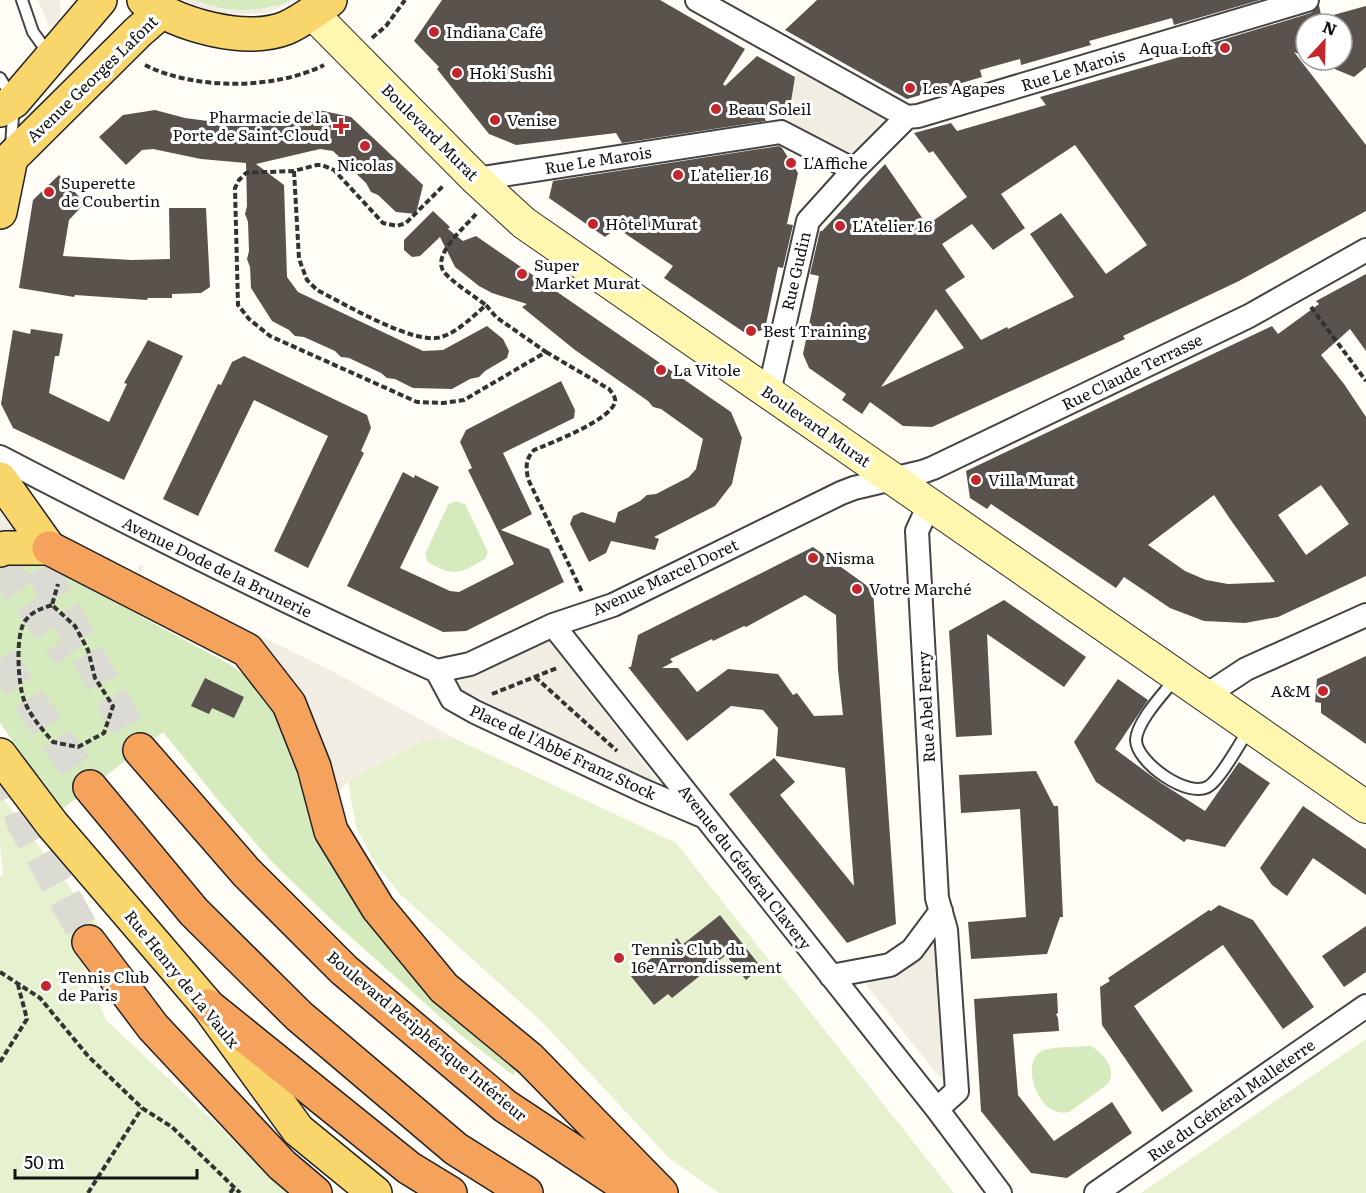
<svg xmlns="http://www.w3.org/2000/svg" width="1366" height="1193" font-family="Literata,serif">
<rect width="100%" height="100%" fill="#fffdf5"/>
<path fill="#d5ebbd" d="M193 0H292C262 14 223 13 193 0Z
M456 501 465 504 488 552 485 559C461 573 454 578 428 562L425 554 448 505Z
M42 563 229 664 246 676 263 695 283 726 312 824 341 881 389 945 519 1068 513 1075 457 1032 335 923 272 862 219 801 163 732 61 810 0 723V571L14 564Z
M1091 1046C1104 1054 1117 1069 1108 1084L1069 1112C1037 1120 1018 1058 1044 1050 1058 1046 1077 1047 1091 1046Z"/>
<path fill="#e6f2cf" d="M454 738 676 843 954 1193H719L669 1158 541 1021 400 894 375 863 356 827 348 781 424 740Z
M0 794 97 924 77 951 106 1020 290 1193H0V875H3L0 845Z
M1366 1039V1193H1141Z"/>
<path fill="#f1ede2" d="M38 0H59L61 11 59 19 53 27 49 26Z
M183 0H193L223 9 243 10 272 8 292 0H298L265 13 233 15 203 9Z
M799 68 888 116 889 123 862 150 851 156 841 157 790 126 789 114 796 71Z
M0 501 20 529 0 535Z
M140 565 144 566 139 577 334 672 454 738 424 740 348 781 339 792 320 733 289 678 133 581Z
M545 636 657 780 652 785 479 703 456 687 462 678Z
M935 934 947 1078H940L867 986 869 979Z"/>
<path fill="#5a524d" fill-rule="evenodd" d="M442 0H660L745 49 723 84 725 86 757 56 795 77 789 114 764 117 766 121 622 143 616 133 516 145 489 134 437 69 439 67 414 41Z
M817 0H1260L1174 25 1172 18 1089 41 1091 45 1021 65 1020 59 980 70 982 77 907 99 785 30Z
M1319 5 1321 15 1326 14V17L1366 6V67L1354 77 1313 60H1342V24H1306V57L1294 52 1366 145V211L1239 281 1123 336 1125 339 932 427 903 426 870 402 862 414 842 400 846 394 809 368 803 354 819 276 810 274 820 231H822L885 164 927 225 967 197 933 151 929 153 914 133 951 123 957 131 1046 105 1040 97 1183 56 1182 52 1311 13ZM1075 145 1147 245 1106 274 1061 213 1030 234 1074 297 1008 329 1007 327 981 340 945 290 965 277 942 244 972 224 993 250 1025 228 1001 194ZM936 309 964 348 881 387Z
M155 110 185 118 238 125V117L279 113 281 121 319 110 351 117 423 185 416 214 396 212 378 195 371 192 366 183 333 151 320 149 256 164 284 185 287 277 298 292 423 351 443 350 487 326 503 339 509 351 507 358 485 371 479 377 470 379 452 389 413 388 395 379 387 378 381 373 349 358 341 357 335 351 304 337 295 336 289 330 272 321 251 288 250 267 247 259 249 251 248 222 245 214 247 206 246 163 201 159 153 149 142 150 126 165 99 137 123 115Z
M779 146 782 148 798 173 787 224 793 225 783 268 778 267 765 329 748 335 664 278 673 266 617 228 605 237 549 198 553 181Z
M59 175 85 203 69 220 63 256 132 260 170 259 169 208H206L210 287 201 293 172 294V298H148L147 300 75 295 74 297 19 288 33 200Z
M433 211 450 227 448 229 463 241 476 236 731 412 742 438 732 484 715 506 654 537 659 539 655 550 611 541 606 553 589 562 570 524 573 516 582 512 615 523 618 512 640 501 647 495 656 494 689 477 696 469 703 439 661 409 653 407 648 401 575 350 522 307 527 304 492 293 479 286 455 267 440 237 420 256 412 257 404 250V240Z
M1366 274V351L1350 329 1321 355 1344 384 1366 417V576L1278 617 1245 623 1204 621 1170 608 1124 577 1116 588 991 504 987 509 970 498 966 471 1272 326 1278 334 1319 304 1316 301ZM1321 485 1349 524 1306 555 1278 515ZM1214 495 1230 519 1275 582 1228 584 1206 580 1185 571 1148 545Z
M31 329 63 334 59 356H55L49 393 109 422 127 384 124 383 148 340 183 356 124 480 13 428 1 404 13 330 30 334Z
M244 356 367 415 371 428 361 451 364 453 308 568 274 551 328 436 254 400 198 516 163 499 218 384 221 385 232 362Z
M561 381 575 410 574 418 503 453 532 514 501 530 549 549 564 582 466 631 443 632 347 586 403 472 414 478 415 475 439 487 400 568 450 591 459 592 514 564 468 470 472 468 460 442 466 430Z
M813 547 873 590 896 924 847 943 729 794 774 758 795 782 780 795 854 886 845 768 776 756 778 728 763 710 731 706 687 741 628 667H631L638 635ZM805 595 836 615 838 670 843 715 814 716 797 693 793 695 778 674 728 669 697 692 678 668H662L673 662 670 659 712 639 713 641 744 626 746 627Z
M1004 600 1086 657 1064 687 987 634 992 735 956 737 949 631Z
M1366 656V744L1321 713V703L1315 702 1317 679Z
M205 678 244 697 234 718 212 708 209 714 191 706Z
M1118 679 1148 700 1115 749 1161 783 1205 811 1239 762 1270 783 1225 847 1187 839 1184 842 1096 782 1074 742Z
M1036 771 1054 806H1058L1063 917H1060L1047 954 971 959 968 922 1026 917 1020 809 961 813 959 775Z
M1303 806 1366 849V895L1313 858 1287 896 1272 885 1260 868Z
M1219 905 1253 920 1314 1007 1283 1029 1223 945 1134 1006 1193 1091 1162 1112 1102 1025 1100 987 1110 981 1108 978 1209 910 1211 911Z
M720 915 761 967 746 980 726 955 672 998 668 994 654 1005 630 975 677 938 682 945Z
M1366 926V972L1344 987 1322 956Z
M1057 993 1058 1013 1056 1014 1058 1018 1059 1031 1013 1034 1018 1095 1054 1141 1112 1102 1132 1133 1067 1178 1031 1173 981 1111 974 999Z"/>
<g fill="none" stroke-linecap="round" stroke-linejoin="round">
<path stroke="#dbdad3" stroke-width="33" stroke-dasharray="33 16" stroke-linecap="butt" d="M19 524 62 607 140 750
M0 564 69 655
M0 659 90 787
M4 765 23 822 89 942"/>
<defs>
<path id="lane" d="M22 0 33 32 48 53
M0 78 14 101 11 146
M1175 679C1164 693 1137 721 1136 740 1136 762 1189 800 1209 786 1221 778 1240 743 1249 729"/>
<path id="street" d="M697 0 907 117
M907 117 918 116 1307 0
M476 179 781 132 854 170
M769 392 808 221 854 170 907 117
M0 457C144 532 289 605 437 671
M929 505 917 531 937 898 946 930 957 1091 937 1109
M553 625 937 1109 1000 1193
M437 671 470 664 553 625 613 605 841 493 854 488 922 472 933 468 1249 316 1366 250
M437 671 452 699 475 712 644 791 703 816
M1205 696 1246 669 1366 615
M831 976 890 965 912 950 941 911
M1096 1193 1366 1006"/>
<path id="secondary" d="M312 13 476 179 524 223 1366 807"/>
<path id="primary" d="M144 0C178 25 245 44 286 28 302 21 316 10 330 0
M0 110 14 101 100 0
M0 174 11 158 138 32 161 12
M0 212 11 158
M0 479 49 548
M0 550 5 548H49
M0 755 52 824 208 1006 298 1130 375 1193"/>
<path id="highway" d="M49 548 247 650 289 704 314 767 331 831 378 908 444 988 530 1059 661 1193
M140 750 246 872 344 970 505 1106 636 1193
M90 787 194 912 299 1016 456 1149 526 1193
M89 942 153 1027 282 1165 315 1193
M208 1006 409 1168 450 1193"/>
</defs>
<use href="#lane" stroke="#444" stroke-width="14"/>
<use href="#street" stroke="#444" stroke-width="26"/>
<use href="#secondary" stroke="#333" stroke-width="34"/>
<use href="#primary" stroke="#222" stroke-width="36"/>
<use href="#highway" stroke="#222" stroke-width="36"/>
<path stroke="#333" stroke-width="4" stroke-dasharray="6 3" stroke-linecap="butt" d="M372 38 386 26 405 0
M145 65C194 90 275 90 324 65
M294 171 299 259 307 280 317 290C343 303 415 346 441 337 458 332 472 317 486 305L496 317 546 352 464 400 443 403 417 402 270 336 249 319 238 305 235 188 239 180 246 173 294 171 317 165H322L334 170 383 223 397 226 406 223 443 186
M476 214C466 226 431 255 444 272 452 282 475 297 486 305
M1311 307 1366 381
M546 352 609 389C612 393 616 397 615 402 611 420 551 443 534 450 525 460 526 467 528 479L582 592
M52 605C41 609 32 611 25 621 15 635 18 684 24 700 30 716 42 729 53 742L78 747 104 733 113 706 95 678 88 650 75 626 52 605 58 584
M535 677 617 751
M492 694 557 668
M0 972 40 998 88 1056 142 1108 172 1127 240 1193
M0 1062 27 1019 18 985
M88 1193 142 1108
M230 1193 234 1188"/>
<use href="#lane" stroke="#fff" stroke-width="10"/>
<use href="#street" stroke="#fff" stroke-width="22"/>
<use href="#secondary" stroke="#fff6b0" stroke-width="32"/>
<use href="#primary" stroke="#f9d66b" stroke-width="33"/>
<use href="#highway" stroke="#f5a25d" stroke-width="33"/>
</g>
<g fill="#c4262e" stroke="#fff" stroke-width="2">
<circle cx="434" cy="32" r="6"/>
<circle cx="1225" cy="48" r="6"/>
<circle cx="457" cy="73" r="6"/>
<circle cx="910" cy="88" r="6"/>
<circle cx="716" cy="109" r="6"/>
<circle cx="495" cy="120" r="6"/>
<path d="M338 117h6v6h6v6h-6v6h-6v-6h-6v-6h6z"/>
<circle cx="365" cy="146" r="6"/>
<circle cx="791" cy="163" r="6"/>
<circle cx="678" cy="175" r="6"/>
<circle cx="49" cy="192" r="6"/>
<circle cx="593" cy="224" r="6"/>
<circle cx="840" cy="226" r="6"/>
<circle cx="522" cy="274" r="6"/>
<circle cx="751" cy="331" r="6"/>
<circle cx="661" cy="370" r="6"/>
<circle cx="976" cy="480" r="6"/>
<circle cx="813" cy="558" r="6"/>
<circle cx="857" cy="589" r="6"/>
<circle cx="1323" cy="691" r="6"/>
<circle cx="619" cy="958" r="6"/>
<circle cx="46" cy="986" r="6"/>
</g>
<g text-anchor="middle" stroke-width="6" stroke-linejoin="round" paint-order="stroke">
<g font-size="16" fill="#111" stroke="#fff" text-anchor="start">
<text x="446" y="38">Indiana Café</text>
<text x="1213" y="54" text-anchor="end">Aqua Loft</text>
<text x="469" y="79">Hoki Sushi</text>
<text x="922" y="94">Les Agapes</text>
<text x="728" y="115">Beau Soleil</text>
<text x="329" y="123" text-anchor="end">Pharmacie de la<tspan x="329" dy="18">Porte de Saint-Cloud</tspan></text>
<text x="507" y="126">Venise</text>
<text x="803" y="169">L'Affiche</text>
<text x="365" y="171" text-anchor="middle">Nicolas</text>
<text x="690" y="181">L'atelier 16</text>
<text x="61" y="189">Superette<tspan x="61" dy="18">de Coubertin</tspan></text>
<text x="605" y="230">Hôtel Murat</text>
<text x="852" y="232">L'Atelier 16</text>
<text x="534" y="271">Super<tspan x="534" dy="18">Market Murat</tspan></text>
<text x="763" y="337">Best Training</text>
<text x="673" y="376">La Vitole</text>
<text x="988" y="486">Villa Murat</text>
<text x="825" y="564">Nisma</text>
<text x="869" y="595">Votre Marché</text>
<text x="1311" y="697" text-anchor="end">A&amp;M</text>
<text x="631" y="955">Tennis Club du<tspan x="631" dy="18">16e Arrondissement</tspan></text>
<text x="58" y="983">Tennis Club<tspan x="58" dy="18">de Paris</tspan></text>
</g>
<g font-size="16" fill="#111" stroke="#fff">
<text transform="translate(1073 70) rotate(-17)" y="6">Rue Le Marois</text>
<text transform="translate(92 79) rotate(-44)" y="6">Avenue Georges Lafont</text>
<text transform="translate(430 132) rotate(45)" y="6">Boulevard Murat</text>
<text transform="translate(598 160) rotate(-9)" y="6">Rue Le Marois</text>
<text transform="translate(796 271) rotate(-77)" y="6">Rue Gudin</text>
<text transform="translate(1132 372) rotate(-26)" y="6">Rue Claude Terrasse</text>
<text transform="translate(816 426) rotate(35)" y="6">Boulevard Murat</text>
<text transform="translate(217 567) rotate(26)" y="6">Avenue Dode de la Brunerie</text>
<text transform="translate(665 577) rotate(-25)" y="6">Avenue Marcel Doret</text>
<text transform="translate(926 707) rotate(-93)" y="6">Rue Abel Ferry</text>
<text transform="translate(563 752) rotate(25)" y="6">Place de l'Abbé Franz Stock</text>
<text transform="translate(745 867) rotate(52)" y="6">Avenue du Général Clavery</text>
<text transform="translate(182 979) rotate(51)" y="6">Rue Henry de La Vaulx</text>
<text transform="translate(427 1036) rotate(40)" y="6">Boulevard Périphérique Intérieur</text>
<text transform="translate(1231 1100) rotate(-35)" y="6">Rue du Général Malleterre</text>
</g>
</g>
<g transform="translate(1324 42) rotate(22)"><circle r="28" fill="#ffffff" stroke="#a0a0a0" stroke-width="1.5"/>
<path d="M0-4.5L10 22L0 15L-10 22Z" fill="#c4262e"/>
<text y="-9" font-size="16" font-weight="bold" text-anchor="middle" fill="#111111">N</text>
</g>
<path d="M15 1169v9h182v-9" fill="none" stroke="#111111" stroke-width="3"/>
<text x="24" y="1169" font-size="18" fill="#111111" stroke="#ffffff" stroke-width="4.5" paint-order="stroke">50 m</text>
</svg>
